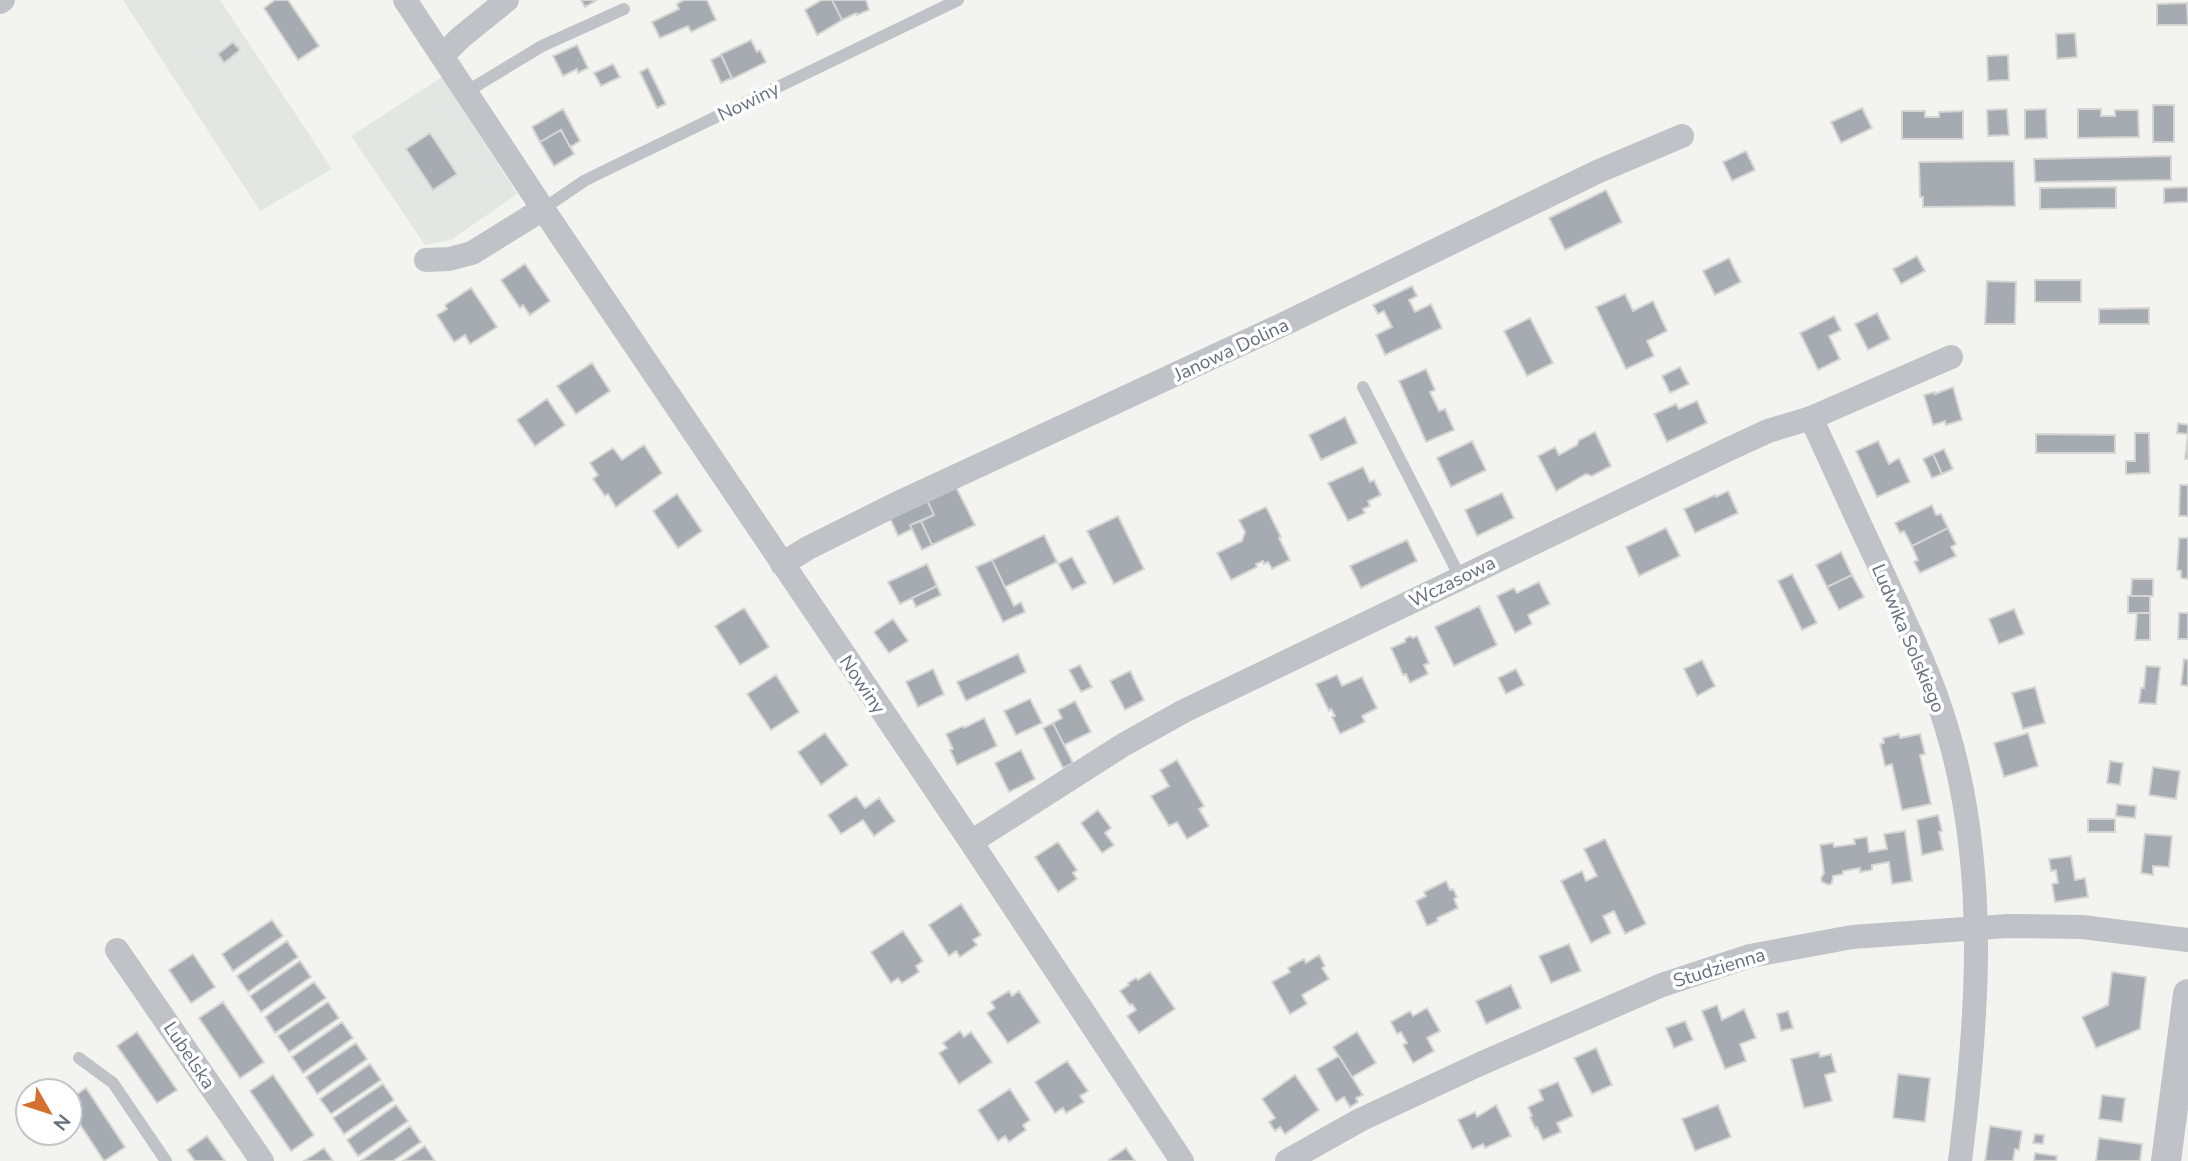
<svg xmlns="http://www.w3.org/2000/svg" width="2188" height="1161" font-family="'Nunito Sans',sans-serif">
<rect width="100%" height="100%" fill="#f3f4f0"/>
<path fill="#e4e6e4" d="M123 0H220L332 169 260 211Z
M442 77 517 194 451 240 425 245 351 136Z"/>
<path fill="#a6abb2" stroke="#d5d5d3" stroke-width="2" d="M275 0H288L319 46 298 60 264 8Z
M581 0H597L585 7Z
M684 0H707L716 20 691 32 688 26 660 38 652 22 679 9 677 4Z
M822 0H832L842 20 817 35 805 10Z
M832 0H866L869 10 857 15 856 13 842 20Z
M2187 3 2188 25H2157V4Z
M2075 33 2077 57 2057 59 2056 34Z
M751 40 757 52 760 50 766 62 732 79 721 54Z
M233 42 240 50 224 63 218 54Z
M577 45 588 68 578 73 577 69 563 76 553 56Z
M721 55 732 78 721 83 711 60Z
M2008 55 2009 80 1988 81 1987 56Z
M613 64 620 77 601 86 594 73Z
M648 68 666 104 657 108 640 72Z
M2153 105H2174V142H2153Z
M1862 108 1872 128 1841 143 1831 122Z
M563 109 580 141 570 147 561 130 540 142 532 127Z
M2007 109 2009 135 1988 136 1987 110Z
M2046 109 2047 138 2025 139V110Z
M2078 109H2101V116H2115V110H2138L2139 137 2078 138Z
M1902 111H1925V117H1939V112L1963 111V139H1902Z
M561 130 574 154 554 166 540 142Z
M430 133 457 174 433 190 406 149Z
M1746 151 1755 170 1732 181 1723 162Z
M2171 156V180L2035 182 2034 159Z
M2014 161 2015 206 1923 207V197H1920L1919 162Z
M2116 187V208L2040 209V188Z
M2188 187V202L2164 203V188Z
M1606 190 1622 222 1565 250 1549 218Z
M1917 256 1925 271 1901 284 1893 269Z
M1729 258 1741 282 1715 295 1703 271Z
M525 264 550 301 530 315 523 305 520 308 501 280Z
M2035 280H2081V302H2035Z
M1987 281 2016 282 2015 324H1985Z
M1412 286 1417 296 1409 300 1415 312 1431 304 1442 328 1385 355 1376 335 1392 327 1384 311 1378 314 1373 305Z
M471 288 497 327 470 344 465 335 454 342 437 315 447 309 445 305Z
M1625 294 1633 311 1653 301 1667 331 1647 341 1654 356 1626 369 1596 307Z
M2149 308V324H2099V309Z
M1877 313 1890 339 1868 350 1855 324Z
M1834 316 1841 330 1829 336 1840 359 1818 370 1800 333Z
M1530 318 1553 363 1527 376 1504 331Z
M592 363 610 391 576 414 557 386Z
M1680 367 1689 384 1670 393 1662 376Z
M1426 369 1435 390 1430 392 1439 411 1445 409 1454 430 1426 442 1399 381Z
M1953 387 1962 420 1946 425 1945 421 1933 425 1924 395 1935 392V394Z
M547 399 565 425 535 446 517 420Z
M1697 401 1707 423 1667 442 1654 414 1676 404 1679 409Z
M1345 417 1357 443 1321 460 1309 435Z
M2178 423 2188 425V459H2185L2188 434 2177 433Z
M1595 432 1611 466 1592 476 1586 474 1556 491 1538 456 1555 447 1559 455 1577 445 1579 440Z
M2135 433H2149L2150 473 2126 474V461H2135Z
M2036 434 2115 435V453H2036Z
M1472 441 1486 470 1451 487 1437 458Z
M1878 441 1889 464 1899 458 1910 482 1877 497 1856 451Z
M644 445 662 473 616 507 608 494 605 496 593 479 598 475 590 463 613 448 622 460Z
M1944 449 1953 469 1942 474 1933 454Z
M1933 454 1942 474 1932 478 1923 459Z
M1363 467 1370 482 1374 480 1381 495 1368 501 1370 506 1363 509 1365 513 1348 521 1328 483Z
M2180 485H2188V516H2179Z
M956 487 975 525 932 545 921 521 934 515 927 500Z
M1728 491 1738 513 1695 533 1684 509 1715 495 1716 497Z
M1502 493 1514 518 1477 536 1465 510Z
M677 494 702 531 678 548 653 511Z
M927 500 934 515 910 525 912 529 898 536 890 518Z
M1932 505 1936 515 1941 514 1948 528 1912 546 1904 531 1900 533 1895 523Z
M1266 507 1281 537 1279 538 1290 560 1272 569 1268 562 1264 564 1263 561 1256 564 1257 567 1231 580 1217 553 1242 541 1245 532 1239 520Z
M1118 516 1144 569 1114 584 1087 531Z
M921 521 932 545 922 550 910 525Z
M1666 528 1680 556 1639 576 1626 547Z
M1948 528 1956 544 1951 547 1956 556 1920 573 1914 562 1918 560 1912 546Z
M1044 535 1057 562 1005 587 992 560Z
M2179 538H2188V579L2181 578V571L2177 570Z
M1407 540 1417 561 1361 588 1350 566Z
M1841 552 1852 575 1827 587 1816 565Z
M1072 557 1086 583 1072 590 1058 564Z
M992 560 1014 606 1021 602 1025 612 1003 622 976 567Z
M927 564 937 586 900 604 888 582Z
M1792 574 1817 623 1802 630 1778 581Z
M1852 575 1864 597 1839 610 1827 587Z
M2132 579H2153V596H2131Z
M1539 582 1550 604 1528 615 1532 624 1515 633 1497 596 1514 588 1517 593Z
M937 586 941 595 916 607 912 598Z
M2128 596H2150V613H2128Z
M1479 606 1497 645 1454 666 1435 627Z
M744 608 769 647 740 665 715 626Z
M2014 609 2024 634 1999 644 1989 619Z
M2137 613H2150V640H2135Z
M2179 613H2188V639H2178Z
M893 619 908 641 889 653 874 632Z
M1410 636 1413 638 1417 636 1429 663 1424 665 1428 674 1410 683 1406 674 1403 675 1391 648 1405 642V639Z
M1018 654 1026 672 966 701 957 682Z
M2184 659 2188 660V686L2181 685Z
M1702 660 1715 686 1697 696 1684 669Z
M1080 665 1092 687 1081 692 1069 670Z
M2146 666 2160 667 2156 704 2139 703 2141 688H2144Z
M933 669 944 694 918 707 906 682Z
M1516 669 1524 685 1506 694 1498 678Z
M1130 671 1144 700 1125 710 1110 681Z
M776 675 799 712 771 730 747 694Z
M1337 675 1342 686 1362 677 1377 708 1362 716 1365 722 1340 734 1332 717 1335 716 1331 709 1329 711 1316 684Z
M2035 687 2045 723 2023 729 2012 693Z
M1030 699 1042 723 1016 735 1004 711Z
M1075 701 1091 732 1064 745 1053 723 1062 718 1058 710Z
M984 718 997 746 957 765 950 750 953 749 946 734 963 726 964 728Z
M1053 723 1073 763 1063 768 1043 728Z
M825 733 848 765 821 785 798 752Z
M2028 733 2038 766 2004 777 1994 743Z
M1899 734 1900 738 1920 734 1925 754 1920 755 1931 804 1902 810 1892 764 1885 766 1880 744 1884 743 1883 738Z
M1021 750 1035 779 1009 792 995 763Z
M1177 760 1204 806 1199 809 1209 826 1187 839 1177 822 1169 826 1151 796 1169 786 1160 770Z
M2110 761 2123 763 2120 785 2107 783Z
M2153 767 2180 771 2176 799 2149 795Z
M856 796 865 808 879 798 895 821 874 836 863 820 841 834 828 815Z
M2117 804 2136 806 2135 818 2116 816Z
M1098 810 1111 828 1105 833 1114 845 1102 853 1081 823Z
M1938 815 1942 831 1939 832 1943 850 1922 855 1917 820Z
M2088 819H2115V832H2088Z
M1905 831 1912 881 1892 884 1889 862 1872 865V870L1860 872V868L1843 871V874L1833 876 1832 883 1829 885 1822 882 1821 878 1824 873 1820 845 1833 843 1834 847 1855 844 1854 839 1867 837 1869 852 1887 849 1884 834Z
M2145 834 2172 836 2169 867 2153 866V875L2141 873Z
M1605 839 1646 924 1625 934 1614 911 1603 916 1611 933 1591 943 1561 881 1582 871 1586 881 1597 876 1584 849Z
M1058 842 1077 870 1073 873 1077 879 1058 892 1035 857Z
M2071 856 2075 880 2085 878 2088 897 2055 902 2052 884 2058 883 2056 870 2051 871 2049 859Z
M1446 881 1450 890 1453 889 1457 897 1454 899 1458 908 1437 918 1438 921 1427 926 1416 901 1426 896 1424 892Z
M961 904 981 935 973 940 977 945 960 957 956 951 949 956 929 925Z
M272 920 283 936 233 971 222 954Z
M903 931 923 961 916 966 919 972 902 983 898 978 891 983 871 952Z
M287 941 298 957 248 992 237 976Z
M1569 944 1581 971 1551 983 1539 956Z
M193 954 215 987 191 1003 169 970Z
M1319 955 1325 966 1322 968 1329 979 1302 995 1307 1004 1290 1014 1272 982 1290 972 1288 968 1304 959 1306 963Z
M300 961 311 977 261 1012 250 996Z
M1150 972 1175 1009 1139 1033 1127 1016 1136 1010 1132 1004 1130 1005 1120 991 1129 985 1128 983 1136 978 1138 980Z
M2112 972 2146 977 2140 1029 2096 1048 2082 1017 2108 1005Z
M314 982 326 998 275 1033 265 1017Z
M1511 985 1521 1008 1486 1024 1476 1001Z
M1009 991 1012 996 1019 991 1040 1022 1008 1043 987 1013 995 1008 991 1002Z
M223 1002 264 1062 240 1078 199 1018Z
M328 1002 339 1018 289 1052 278 1036Z
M1717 1005 1722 1020 1744 1009 1756 1038 1740 1044 1746 1061 1725 1069 1702 1011Z
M1427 1008 1440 1031 1427 1038 1434 1051 1413 1063 1403 1045 1407 1043 1401 1032 1397 1034 1391 1022 1410 1011 1413 1016Z
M1788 1011 1793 1028 1781 1031 1777 1014Z
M1685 1021 1693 1040 1674 1048 1666 1028Z
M342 1022 353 1038 303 1073 292 1057Z
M960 1031 964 1037 971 1032 992 1062 959 1084 939 1053 947 1048 943 1043Z
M137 1032 177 1090 157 1103 117 1046Z
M1357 1032 1376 1063 1352 1077 1333 1047Z
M356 1043 367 1059 317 1094 306 1077Z
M1596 1048 1612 1085 1592 1094 1574 1058Z
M1819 1052 1820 1057 1831 1054 1836 1072 1825 1075 1832 1101 1804 1108 1791 1059Z
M1339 1056 1363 1095 1356 1098 1358 1102 1350 1107 1344 1097 1336 1102 1317 1069Z
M1067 1061 1088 1091 1080 1096 1084 1102 1066 1113 1063 1108 1055 1113 1035 1082Z
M370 1064 381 1080 331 1114 320 1099Z
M1898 1074 1930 1078 1925 1122 1893 1118Z
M273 1075 314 1135 291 1151 250 1091Z
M1295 1075 1319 1110 1285 1134 1280 1127 1275 1131 1269 1122 1275 1118 1262 1099Z
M1558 1082 1573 1116 1557 1123 1561 1132 1543 1140 1537 1127 1535 1128 1530 1117 1532 1116 1528 1107 1543 1100 1539 1090Z
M383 1084 394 1100 344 1134 333 1118Z
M86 1088 125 1147 104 1161 70 1109V1099Z
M1010 1089 1030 1120 1023 1125 1026 1130 1009 1142 1005 1136 998 1141 978 1110Z
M2102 1095 2125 1098 2122 1122 2099 1119Z
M396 1105 408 1121 358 1156 347 1140Z
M1496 1105 1511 1136 1485 1148 1483 1144 1472 1149 1458 1120 1475 1112 1477 1117Z
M1718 1105 1731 1137 1695 1151 1682 1119Z
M410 1126 421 1142 393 1161H361Z
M1990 1126 2022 1131 2019 1150 2015 1149 2013 1161H1985Z
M2035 1134 2044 1135 2043 1144 2033 1143Z
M207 1136 225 1161H195L187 1150Z
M2099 1138 2142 1144 2140 1161H2096Z
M425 1146 435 1161H403Z
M324 1148 333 1161H304Z
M1126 1148 1135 1161H1110L1109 1160Z
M2035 1153 2057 1156 2056 1161H2034Z"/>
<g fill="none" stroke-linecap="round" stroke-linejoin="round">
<path stroke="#bfc2c6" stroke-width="12" d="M466 92 542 46 624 9
M543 209 584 181 602 172 958 0
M1363 387 1460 577
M79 1058 113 1083 166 1161"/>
<path stroke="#bfc2c6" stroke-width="24" d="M405 0 543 209 971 842 1182 1161
M0 2 3 0
M442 56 460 38 507 0
M426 260 449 259 472 253 543 209
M1811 418C1834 467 1855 515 1878 563 1903 618 1930 671 1947 729 1989 868 1978 1019 1960 1161
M782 564 808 548 896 504 1286 323 1599 171 1682 136
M971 842 1123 745 1184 711 1727 450 1768 431 1811 418 1951 357
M117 950 262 1161
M1287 1161 1360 1120 1480 1064 1662 985 1750 956 1852 937 2008 926 2082 927 2188 940"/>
<path stroke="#bfc2c6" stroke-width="30" d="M2166 1161 2188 994"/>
</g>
<g text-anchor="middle" stroke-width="7" stroke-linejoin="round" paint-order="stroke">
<g font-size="19" fill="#65707f" stroke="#fff">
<text transform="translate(748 101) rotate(-26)" y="7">Nowiny</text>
<text transform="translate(1231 349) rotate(-25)" y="7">Janowa Dolina</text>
<text transform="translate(1452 581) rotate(-26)" y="7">Wczasowa</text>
<text transform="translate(1909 638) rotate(67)" y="7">Ludwika Solskiego</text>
<text transform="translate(863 684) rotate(56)" y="7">Nowiny</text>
<text transform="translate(1719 967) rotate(-17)" y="7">Studzienna</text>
<text transform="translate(190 1055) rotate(56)" y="7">Lubelska</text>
</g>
</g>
<g transform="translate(49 1112) rotate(129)"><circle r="33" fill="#ffffff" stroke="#c1c6cc" stroke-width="2"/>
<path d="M0-5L12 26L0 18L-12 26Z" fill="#d5702f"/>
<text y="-10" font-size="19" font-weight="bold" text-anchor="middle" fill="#65707f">N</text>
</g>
</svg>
